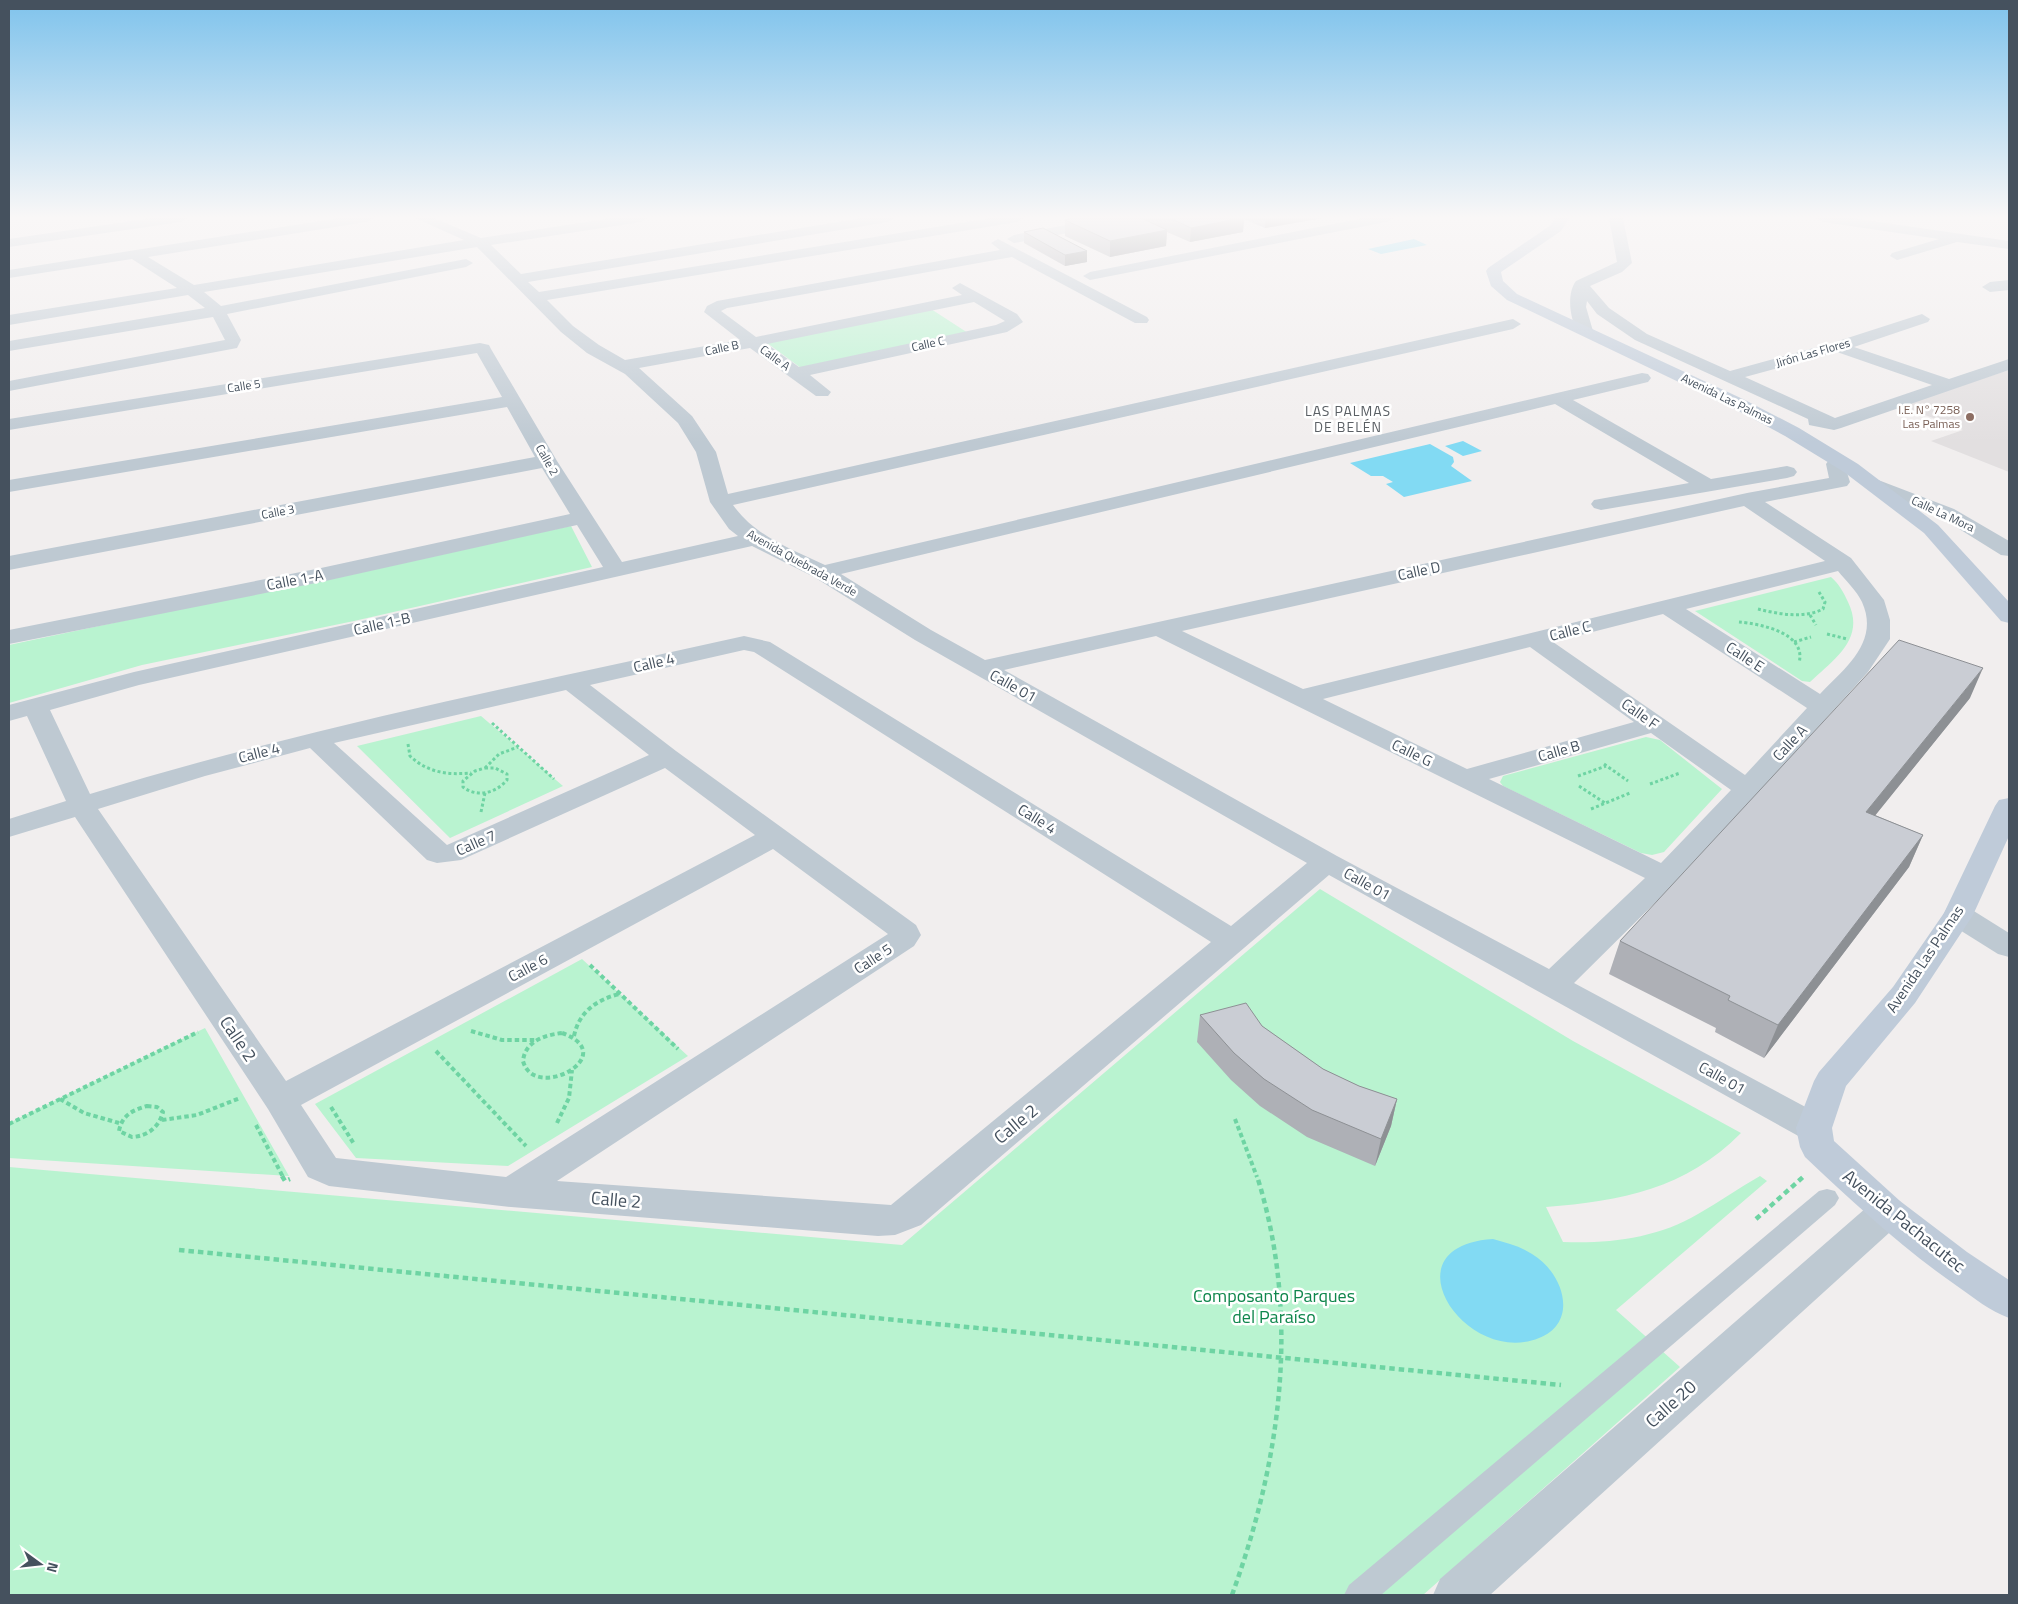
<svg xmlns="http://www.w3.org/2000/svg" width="2018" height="1604" font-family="'Titillium Web',sans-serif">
<rect width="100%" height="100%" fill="#f1eeee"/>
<path fill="#e2dfe0" d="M2009 370V472L1931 441 1963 430 1900 405Z"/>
<path fill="#b9f3d0" d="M931 309 968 333 801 368 767 343Z
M571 526 592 567 354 621 142 665 9 703V645Z
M1831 577C1839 584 1844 593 1848 602 1866 639 1834 659 1810 682L1802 681 1695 611Z
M481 716 563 786 450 838 357 746Z
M1646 737 1660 740 1722 789 1664 852 1652 855 1641 853 1503 786 1500 782 1503 776Z
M1320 889 1573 1041 1741 1133C1686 1189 1621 1201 1546 1207L1563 1242C1608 1244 1658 1238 1698 1214 1719 1202 1739 1188 1760 1176L1767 1181 1616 1310 1680 1367 1423 1595H9V1167L902 1245Z
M582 959 688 1056 508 1166 356 1158 315 1104Z
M205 1028 289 1176 9 1158V1123Z"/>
<path fill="#82daf3" d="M1414 239 1427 245 1381 254 1368 249Z
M1463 441 1482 451 1463 456 1445 446Z
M1430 444 1453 457 1454 462 1451 466 1472 481 1404 497 1386 484 1393 482 1383 476H1371L1350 463Z
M1493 1239C1507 1243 1520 1246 1532 1254 1563 1272 1580 1322 1539 1338 1466 1368 1384 1246 1493 1239Z"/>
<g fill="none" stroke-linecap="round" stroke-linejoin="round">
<path stroke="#6ed4a3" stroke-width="3" stroke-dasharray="3 2.5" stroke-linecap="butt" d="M1758 609C1778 614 1804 619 1823 609L1825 602 1819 592
M1810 615 1816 625
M1739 622C1761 624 1807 633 1799 663
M1827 634 1847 639
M1794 642 1811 637
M492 723 554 779
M408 744 410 756C428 773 448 775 471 773
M1604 764 1628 781
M485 768H495L507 774V780C496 793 477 798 463 787V781L475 771Z
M485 768 499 754 518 747
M1578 776 1606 766
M1650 784 1680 773
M1579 786 1605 803
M1591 809 1630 793
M481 812 485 793"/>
<path stroke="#6ed4a3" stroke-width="4" stroke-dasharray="4.5 3" stroke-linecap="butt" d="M590 965 678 1049
M471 1031 502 1040H535
M562 1033C623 1055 534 1103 523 1061 525 1041 545 1035 562 1033Z
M574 1036C579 1012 596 1000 619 994
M436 1051 526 1146
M60 1099 84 1113 119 1123
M147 1106 157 1107 163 1112C159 1127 148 1136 132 1137L119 1131C122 1115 133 1110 147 1106Z
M331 1107 354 1144
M1235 1119 1257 1177
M162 1120 197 1115 240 1098
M557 1123 569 1098 572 1070
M9 1124 198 1032
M256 1125 283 1177"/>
<path stroke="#6ed4a3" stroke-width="4.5" stroke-dasharray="5.5 4" stroke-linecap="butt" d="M282 1176 285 1181 290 1179
M1756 1219 1803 1177
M179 1250 1561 1385
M1232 1595C1281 1460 1301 1316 1257 1176"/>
<path fill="#bec9d2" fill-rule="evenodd" d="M1827 1189 1835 1191 1839 1198 1835 1205 1381 1595H1344L1349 1585 1819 1191Z"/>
<path fill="#bec9d2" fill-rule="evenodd" d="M152 218H188L181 222 9 247V239Z
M339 218H373L366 222 148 257 194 285 464 240 415 218H434L481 238 612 218H648L641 222 491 245 521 274 862 218H895L888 222 528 282 539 292 991 218H1024L1017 222 547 300 573 326 599 345 625 360 740 340 704 312 707 306 717 301 1000 250 991 243 998 239 1147 317 1149 320 1147 323H1135L1012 257 727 308 721 311 756 337 962 295 952 288 960 283 1017 314 1023 322 1007 332 810 375 831 392 828 396H816L750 348 639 368 692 416 716 452 728 494 1513 319 1521 324 1513 329 733 505C755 536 791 549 825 565L1642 373 1648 374 1651 378 1648 382 1573 400 1711 479 1787 466 1794 468 1797 472 1794 476 1787 478 1601 510 1594 508 1591 504 1594 500 1689 483 1555 404 841 574 931 630 985 660 1747 493 1829 478 1826 464 1829 460H1843L1850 482 1847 486 1765 502 1851 558 1884 600 1890 620V639L1868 672 1757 795 1675 883 1574 983 1826 1118 1832 1128 1826 1138 1814 1142 1802 1138 1329 875 921 1225 895 1235 878 1236 511 1207 329 1186 308 1177 268 1109 75 817 9 837V819L66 801 27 716 9 721V705L134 672 603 567 577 525 321 582 9 644V630L321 568 570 514 542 468 9 570V556L535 457 507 407 9 492V480L502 397 477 353 9 430V419L480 343 489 345 491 349 557 461 622 562 738 536 729 529 710 502 696 452 678 423 625 374 587 353 561 332 477 247 204 292 221 306 466 259 473 263 466 267 227 314 241 340 237 348 9 391V381L225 340 213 317 9 351V341L205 308 188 295 9 325V315L177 288 132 259 9 278V270ZM974 302 1005 321 996 325 799 367 767 344ZM1744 506 1825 561 1303 689 1182 631ZM752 546 814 577 915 640 1307 863 1231 926 770 642 744 636C525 685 304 728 90 794L50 710 139 685ZM1838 571C1845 580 1857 591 1862 602 1880 642 1845 668 1820 694L1686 609ZM1663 614 1807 708 1745 775 1553 642ZM1156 636 1645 878 1549 969 1337 856 1004 670ZM1530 647 1634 722 1467 769 1323 699ZM744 650 754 652 1211 942 891 1205 557 1181 914 946 921 935 916 925 676 751 590 685ZM566 690 649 755 447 845 334 743ZM1651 733 1731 790 1661 863 1489 779ZM310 748 427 860 437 863 461 860 665 768 755 835 286 1081 98 809 205 776ZM773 849 888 934 506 1177 336 1158 301 1105Z
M1103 218H1133L1126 222 1014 243 1007 239 1014 235Z
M1364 218H1393L1386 222 1090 280 1083 276 1090 272Z
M1609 218H1623L1632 263 1622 272 1590 286 1609 308 1647 334 1730 371 1832 343 1922 314 1930 319 1928 322 1854 347 1949 379 2009 359V370L1841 428 1834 430 1809 425 1808 419 1635 340 1597 314 1587 301 1586 307 1593 331 1591 334H1579C1570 321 1566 294 1576 281L1617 262ZM1837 352 1932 385 1835 418 1745 377Z
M1816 218H1852L2009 241V249L1957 242 1897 260 1890 256 1892 253 1939 239 1823 222Z
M2009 280V290L1990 292 1982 287 1990 282Z
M1873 478 1954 509 2009 541V556L2001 555 1940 517 1866 488 1863 484 1866 480Z
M1958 905 1969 908 2009 933V957L1998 954 1947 922 1943 915 1947 908Z
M1887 1197 1900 1201 1906 1212 1900 1223 1490 1595H1433L1440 1579 1874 1201Z"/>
<path fill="#bfcbd9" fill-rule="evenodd" d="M1555 218H1569L1561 231 1501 272 1503 281 1517 294 1745 400 1799 428 1858 464 1938 525 2009 602V623L2001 621 1924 533 1844 472 1785 436 1733 408 1507 300 1491 286 1486 271 1488 268 1551 225Z
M2009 798V836L1973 915 1915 1003 1846 1086 1832 1128 1834 1141 1900 1201 1967 1252 2009 1280V1318C1990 1311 1974 1298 1957 1286 1902 1248 1854 1203 1805 1157L1800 1147 1796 1128 1814 1081 1819 1072 1893 987 1944 913 1995 806 1999 800Z"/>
</g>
<path fill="#aeb0b6" d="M1073 218H1323L1265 228 1244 219 1243 232 1190 242 1167 232 1166 246 1110 257 1065 236V220Z
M1024 232 1087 251V262L1065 266 1024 243Z
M1970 698 1875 815 1923 835 1909 867 1764 1058 1715 1032 1716 1028 1609 974 1620 941Z
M1200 1015 1262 1026 1323 1069 1359 1086 1397 1099 1391 1126 1375 1166 1307 1137 1260 1106 1231 1080 1197 1042Z"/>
<path fill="#8d9094" d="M1241 218H1244L1243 232 1190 242 1191 228Z
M1266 218H1323L1265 228Z
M1167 230 1166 246 1110 257V241Z
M1087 251V262L1065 266V255Z
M1983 668 1970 698 1853 843 1866 812Z
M1923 835 1909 867 1764 1058 1778 1025Z
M1397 1099 1391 1126 1375 1166 1381 1139Z"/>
<path fill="#cacdd4" stroke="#8d9094" d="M1073 218H1141L1167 230 1110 241 1065 220Z
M1170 218H1241L1191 228Z
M1043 228 1087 251 1065 255 1024 232Z
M1899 640 1983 668 1866 812 1923 835 1778 1025 1728 1000 1730 996 1620 941Z
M1246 1003 1262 1026 1323 1069 1359 1086 1397 1099 1381 1139 1312 1110 1264 1079 1234 1053 1200 1015Z"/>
<linearGradient id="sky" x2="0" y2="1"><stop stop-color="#7fc3ec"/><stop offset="0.49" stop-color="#f9f7f7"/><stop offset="1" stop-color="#f9f7f7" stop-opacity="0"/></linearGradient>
<rect width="2018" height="443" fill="url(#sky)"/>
<circle fill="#8d6e63" stroke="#fff" stroke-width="2" cx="1970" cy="417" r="5"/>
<g text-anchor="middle" stroke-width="5" stroke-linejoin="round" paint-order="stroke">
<g font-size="12" fill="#45515e" stroke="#fff">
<text transform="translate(928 344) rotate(-12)" y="4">Calle C</text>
<text transform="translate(722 348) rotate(-12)" y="4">Calle B</text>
<text transform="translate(1813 353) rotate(-16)" y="4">Jirón Las Flores</text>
<text transform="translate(775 358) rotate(36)" y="4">Calle A</text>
<text transform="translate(244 386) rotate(-9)" y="4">Calle 5</text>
<text transform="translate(1727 399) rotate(26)" y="4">Avenida Las Palmas</text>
<text transform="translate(547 460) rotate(60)" y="4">Calle 2</text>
<text transform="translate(278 512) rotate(-11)" y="4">Calle 3</text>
<text transform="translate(1943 514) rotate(25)" y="4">Calle La Mora</text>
<text transform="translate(802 563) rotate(29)" y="4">Avenida Quebrada Verde</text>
</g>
<g font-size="12" fill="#785e54" stroke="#fff" text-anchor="end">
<text x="1960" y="414">I.E. N° 7258<tspan x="1960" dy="14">Las Palmas</tspan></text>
</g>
<g font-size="14" letter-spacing="1" fill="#5a5f64" stroke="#fff">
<text x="1348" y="416">LAS PALMAS<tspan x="1348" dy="16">DE BELÉN</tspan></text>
</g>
<g font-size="15" fill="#45515e" stroke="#fff">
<text transform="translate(1419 571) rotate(-12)" y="5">Calle D</text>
<text transform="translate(295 580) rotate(-11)" y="5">Calle 1-A</text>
<text transform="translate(382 624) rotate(-13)" y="5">Calle 1-B</text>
<text transform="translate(1570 631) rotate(-14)" y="5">Calle C</text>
<text transform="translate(1745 657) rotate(33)" y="5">Calle E</text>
<text transform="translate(654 663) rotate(-13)" y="5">Calle 4</text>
<text transform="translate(1013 686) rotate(29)" y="5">Calle 01</text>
<text transform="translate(1640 714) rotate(35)" y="5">Calle F</text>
<text transform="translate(1790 743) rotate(-47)" y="5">Calle A</text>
<text transform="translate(1559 751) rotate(-16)" y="5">Calle B</text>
<text transform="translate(259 753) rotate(-14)" y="5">Calle 4</text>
<text transform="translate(1412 753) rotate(26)" y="5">Calle G</text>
<text transform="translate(1037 819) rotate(32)" y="5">Calle 4</text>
<text transform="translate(476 843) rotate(-24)" y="5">Calle 7</text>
<text transform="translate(1367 884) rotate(29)" y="5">Calle 01</text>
<text transform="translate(873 959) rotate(-33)" y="5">Calle 5</text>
<text transform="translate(1925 959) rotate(-56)" y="5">Avenida Las Palmas</text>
<text transform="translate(528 968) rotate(-28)" y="5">Calle 6</text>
<text transform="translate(1722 1078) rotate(29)" y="5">Calle 01</text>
</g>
<g font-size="18" fill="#45515e" stroke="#fff">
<text transform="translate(238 1039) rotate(56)" y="6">Calle 2</text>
<text transform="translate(1016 1124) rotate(-40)" y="6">Calle 2</text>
<text transform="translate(616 1200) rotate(5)" y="6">Calle 2</text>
<text transform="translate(1904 1221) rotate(39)" y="6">Avenida Pachacutec</text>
<text transform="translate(1671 1404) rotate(-42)" y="6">Calle 20</text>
</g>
<g font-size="18" fill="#0f864c" stroke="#fff">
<text x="1274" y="1302">Composanto Parques<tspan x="1274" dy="21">del Paraíso</tspan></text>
</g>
</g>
<rect width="2018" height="1604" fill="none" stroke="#45515e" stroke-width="20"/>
<g transform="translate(40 1564) rotate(105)" stroke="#ffffff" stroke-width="4" paint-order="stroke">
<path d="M0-4L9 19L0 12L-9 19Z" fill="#45515e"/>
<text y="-8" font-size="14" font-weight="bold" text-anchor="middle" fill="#45515e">N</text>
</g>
</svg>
